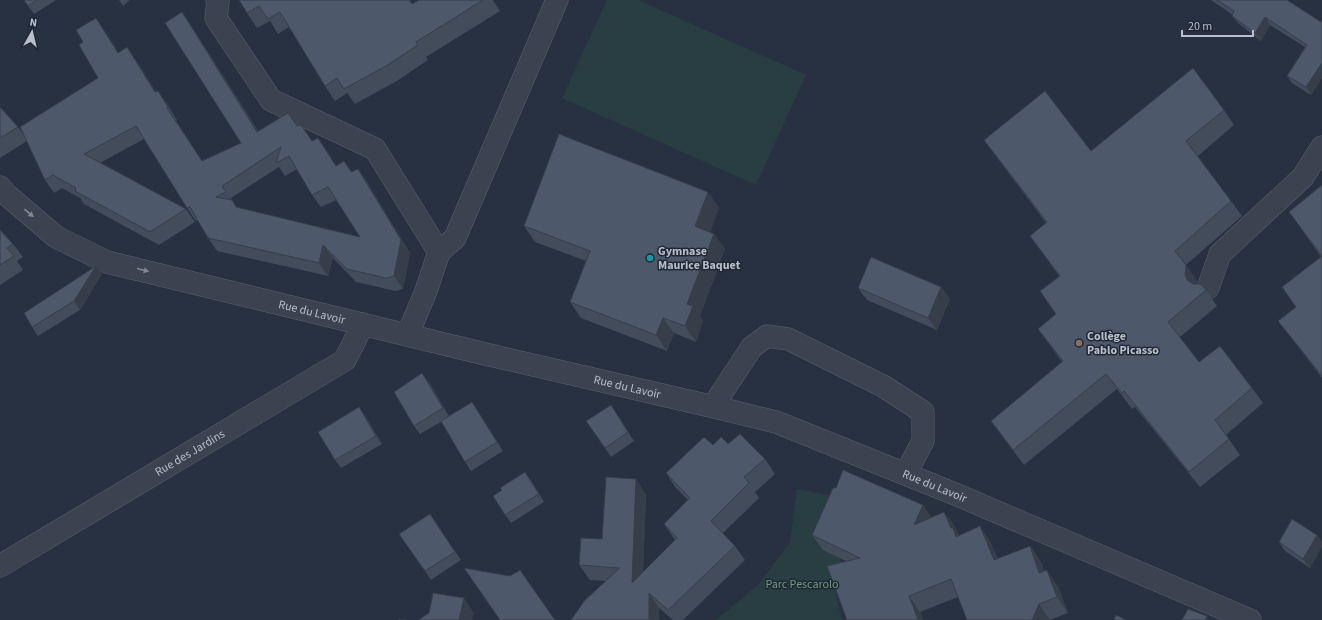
<svg xmlns="http://www.w3.org/2000/svg" width="1322" height="620" font-family="'Source Sans 3',sans-serif">
<rect width="100%" height="100%" fill="#273141"/>
<path fill="#293e42" d="M607 0H638L806 75 756 185 562 98Z
M797 489 849 499 836 596 842 620H716L758 585 790 542Z"/>
<g fill="none" stroke-linecap="round" stroke-linejoin="round">
<defs>
<g id="minor">
<path d="M217 0 218 2 216 18 271 100 375 149 439 252"/>
<path id="s1" d="M0 187 7 195 56 237 107 262 485 354 723 409 776 422 955 494 1250 620"/>
<path d="M1208 288 1220 254 1303 177 1322 147"/>
<path d="M408 334 426 291 439 252 455 238 557 0"/>
<path d="M713 406 752 347 767 336 788 339 883 386 923 412V441L906 473"/>
<path id="s2" d="M0 566 345 360 363 324"/>
</g>
</defs>
<use href="#minor" stroke="#59616e" stroke-width="23"/>
<use href="#minor" stroke="#3b4351" stroke-width="22"/>
</g>
<path fill="#424c5b" fill-rule="evenodd" d="M24 0H56L34 14Z
M119 0H130L123 6Z
M239 0H410L412 4 419 0H493L500 11 426 57 428 60 397 81 355 104 347 93 335 101 325 86 289 27 278 34 270 21 257 28 247 13Z
M1211 0H1287L1321 22 1322 20V78L1311 95 1292 83 1287 76 1305 47 1270 25 1261 41 1238 23 1232 16 1233 15Z
M182 12 191 25 258 131 288 113 297 126 312 141 327 151 336 166 344 161 352 172 358 169 367 182 410 253 403 289 395 291 356 282 333 258 328 276 217 251 208 238 198 220 196 221 187 208 144 139 100 163 186 209 195 222 159 245 84 204 80 198 62 188 54 193 45 180 27 141 0 158V107L18 127 25 137 98 78 105 31 119 53 136 60 156 92 158 91 167 104 177 120 176 121 202 161 241 143ZM279 167 285 176 297 169 312 195 321 207 336 200 360 237 236 207 231 198Z
M1224 110 1234 125 1198 156 1242 216 1186 265 1197 281V284L1206 290 1217 306 1180 337 1199 362 1252 388 1263 403 1226 435 1240 455 1200 487 1135 407 1132 409 1117 389 1024 465 991 421 1062 362 1049 344 1038 329 1056 314 1040 291 1059 276 1030 236 1046 223 995 155 984 140 1091 151Z
M1322 185V378L1289 335 1278 321 1296 307 1321 257 1289 212Z
M719 207 710 232 714 234 725 249 700 316 703 321 696 342 674 333 667 351 581 318 570 302 586 261 535 242 524 226Z
M0 230 13 244 23 257 17 261 23 270 0 285Z
M96 266 102 274 80 310 38 336 32 327Z
M941 287 950 299 937 330 867 300 858 288Z
M429 382 449 416 478 411 503 451 471 471 465 462 441 422 420 434 414 426Z
M359 407 365 415 382 444 341 468 335 460Z
M617 414 634 441 611 457 605 448Z
M728 444 765 459 775 474 755 492 759 498 723 533 735 546 745 560 683 620H673L659 608V620H571L606 581 590 580 579 565 602 539 646 494 643 572 675 540 664 524 688 500 676 488 666 473 713 445Z
M531 480 544 502 511 523 505 515Z
M923 505 931 517 944 512 955 527 959 536 980 526 990 542 998 559 1030 546 1041 562 1044 571 1058 586 1068 613 1050 620H967L958 597 920 612 923 620H847L846 561 823 550 812 535Z
M430 514 461 560 431 580 399 534Z
M1317 535 1322 542V546L1310 568 1285 551 1279 542Z"/>
<path fill="#363e4a" d="M492 0H493L500 11Z
M182 12 191 25 266 145 257 132Z
M1265 17 1270 25 1261 41 1255 33Z
M96 18 105 31 127 66 118 53Z
M127 47 136 60 164 105 155 92Z
M1322 63V78L1311 95 1306 87Z
M158 91 167 104 177 120 168 107Z
M167 108 176 121 211 174 202 161Z
M318 138 327 151 345 179 336 166Z
M358 169 367 182 410 253 403 289 394 276Z
M708 192 719 207 706 242 695 226Z
M714 234 725 249 700 316 703 321 696 342 685 326 687 304Z
M323 245 333 258 328 276 319 263Z
M1186 265 1197 281 1196 290 1187 280 1185 274Z
M96 266 102 274 80 310 74 301Z
M941 287 950 299 937 330 928 318Z
M663 318 674 333 667 351 656 335Z
M422 373 429 382 449 417 443 408Z
M472 402 478 411 503 451 497 442Z
M359 407 365 415 382 444 376 436Z
M525 472 531 480 544 502 539 494Z
M636 479 646 494 642 598 632 583Z
M923 505 934 521 914 525Z
M944 512 955 527 959 537H956L951 528Z
M980 526 990 542 1005 576 994 560Z
M1317 535 1322 542V546L1310 568 1303 559Z
M1030 546 1041 562 1050 588 1039 573Z
M1047 570 1058 586 1068 613 1057 597Z
M649 593 659 608V620H649Z
M909 596 920 612 923 620H918Z
M464 598 474 613 472 620H459Z
M1039 604 1050 620H1032Z
M1207 616 1209 620H1205Z"/>
<path fill="#4d586a" stroke="#363e4a" fill-rule="evenodd" d="M24 0H37L28 6Z
M239 0H409L412 4 419 0H483L416 42 418 45 386 66 344 89 337 78 325 86 280 12 268 19 259 6 247 13Z
M1217 0H1287L1321 22 1322 20V63L1306 87 1287 76 1307 45 1265 17 1255 33 1232 16 1234 11Z
M182 12 257 132 288 113 297 126 301 125 312 141 318 138 336 166 344 161 351 172 358 169 401 240 394 276 386 278 347 269 323 245 319 263 208 238 190 207 187 208 136 126 84 154 186 209 150 232 75 191 76 188 53 175 45 180 20 127 98 78 79 45 83 42 76 30 96 18 118 53 127 47 155 92 158 91 168 107 167 108 202 161 241 143 165 23ZM281 147 276 163 289 156 312 195 328 187 360 237 236 207 232 200 216 197 226 192 222 186Z
M1193 68 1224 110 1186 141 1231 201 1175 251 1186 265 1185 274 1187 280 1193 284H1201L1206 290 1168 322 1199 362 1220 346 1252 388 1215 420 1229 439 1189 472 1124 391 1122 393 1106 374 1013 450 991 421 1063 361 1038 329 1056 314 1040 291 1060 276 1030 236 1047 222 984 140 1045 91 1091 151Z
M0 107 18 127 0 138Z
M559 134 708 192 695 226 714 234 687 304 693 306 685 326 663 318 656 335 570 302 590 251 524 226Z
M1322 185V376L1278 321 1296 307 1282 287 1322 256 1289 212Z
M0 230 13 244 7 248 14 256 0 265Z
M871 257 941 287 928 318 858 288Z
M96 266 74 301 32 327 24 313Z
M422 373 443 408 414 426 394 392Z
M472 402 497 442 465 462 441 421Z
M611 405 628 432 605 448 586 421Z
M359 407 376 436 335 460 318 432Z
M740 434 765 459 744 477 749 483 711 521 735 546 668 610 649 593V620H571L585 600 620 568 579 565 581 538 602 539 606 477 636 479 632 583 677 538 664 524 690 498 666 473 704 437 713 445 721 437 728 444Z
M843 470 923 505 914 525 944 512 951 528H953L956 537 980 526 994 560 1030 546 1039 573 1047 570 1057 597 1039 604 1032 620H967L951 579 909 596 918 620H847L827 566 860 558 812 535 833 488H836Z
M525 472 539 494 505 515 493 496 502 490 500 488Z
M430 514 455 552 425 571 399 534Z
M1292 519 1317 535 1303 559 1279 542Z
M464 568 510 576 520 570 555 620H500Z
M433 593 464 598 459 620H418L429 613Z
M1188 609 1207 616 1205 620H1182Z
M1116 615 1126 620H1114Z
M398 619 406 620H398Z"/>
<defs><path id="oneway-solid" d="M-6-.8H1V-3.2L6.5 0L1 3.2V.8H-6Z"/></defs>
<g fill="#808794">
<use href="#oneway-solid" transform="translate(29 213) rotate(41)"/>
<use href="#oneway-solid" transform="translate(143 270) rotate(14)"/>
</g>
<circle fill="#0f9aa8" stroke="#202836" stroke-width="1.5" cx="650" cy="258" r="4"/>
<circle fill="#8d6e63" stroke="#202836" stroke-width="1.5" cx="1079" cy="343" r="4"/>
<g text-anchor="middle" stroke-width="3" stroke-linejoin="round" paint-order="stroke">
<g font-size="12" font-weight="bold" fill="#b8bfcb" stroke="#202836" text-anchor="start">
<text x="658" y="255">Gymnase<tspan x="658" dy="14">Maurice Baquet</tspan></text>
<text x="1087" y="340">Collège<tspan x="1087" dy="14">Pablo Picasso</tspan></text>
</g>
<g font-size="12" fill="#b8bfcb" stroke="#202836">
<text dy="4" stroke="none"><textPath href="#s1" startOffset="343">Rue du Lavoir</textPath></text>
<text dy="4" stroke="none"><textPath href="#s1" startOffset="667">Rue du Lavoir</textPath></text>
<text dy="4" stroke="none"><textPath href="#s2" startOffset="221">Rue des Jardins</textPath></text>
<text dy="4" stroke="none"><textPath href="#s1" startOffset="991">Rue du Lavoir</textPath></text>
</g>
<g font-size="12" fill="#709b7c" stroke="#202836">
<text x="802" y="588">Parc Pescarolo</text>
</g>
</g>
<g transform="translate(32 32) rotate(8)" stroke="#202836" stroke-width="3" paint-order="stroke">
<path d="M0-3L7 15L0 10L-7 15Z" fill="#b8bfcb"/>
<text y="-6" font-size="11" font-weight="bold" text-anchor="middle" fill="#b8bfcb">N</text>
</g>
<path d="M1182 30v6h71v-6" fill="none" stroke="#b8bfcb" stroke-width="2"/>
<text x="1188" y="30" font-size="12" fill="#b8bfcb" stroke="#202836" stroke-width="3" paint-order="stroke">20 m</text>
</svg>
